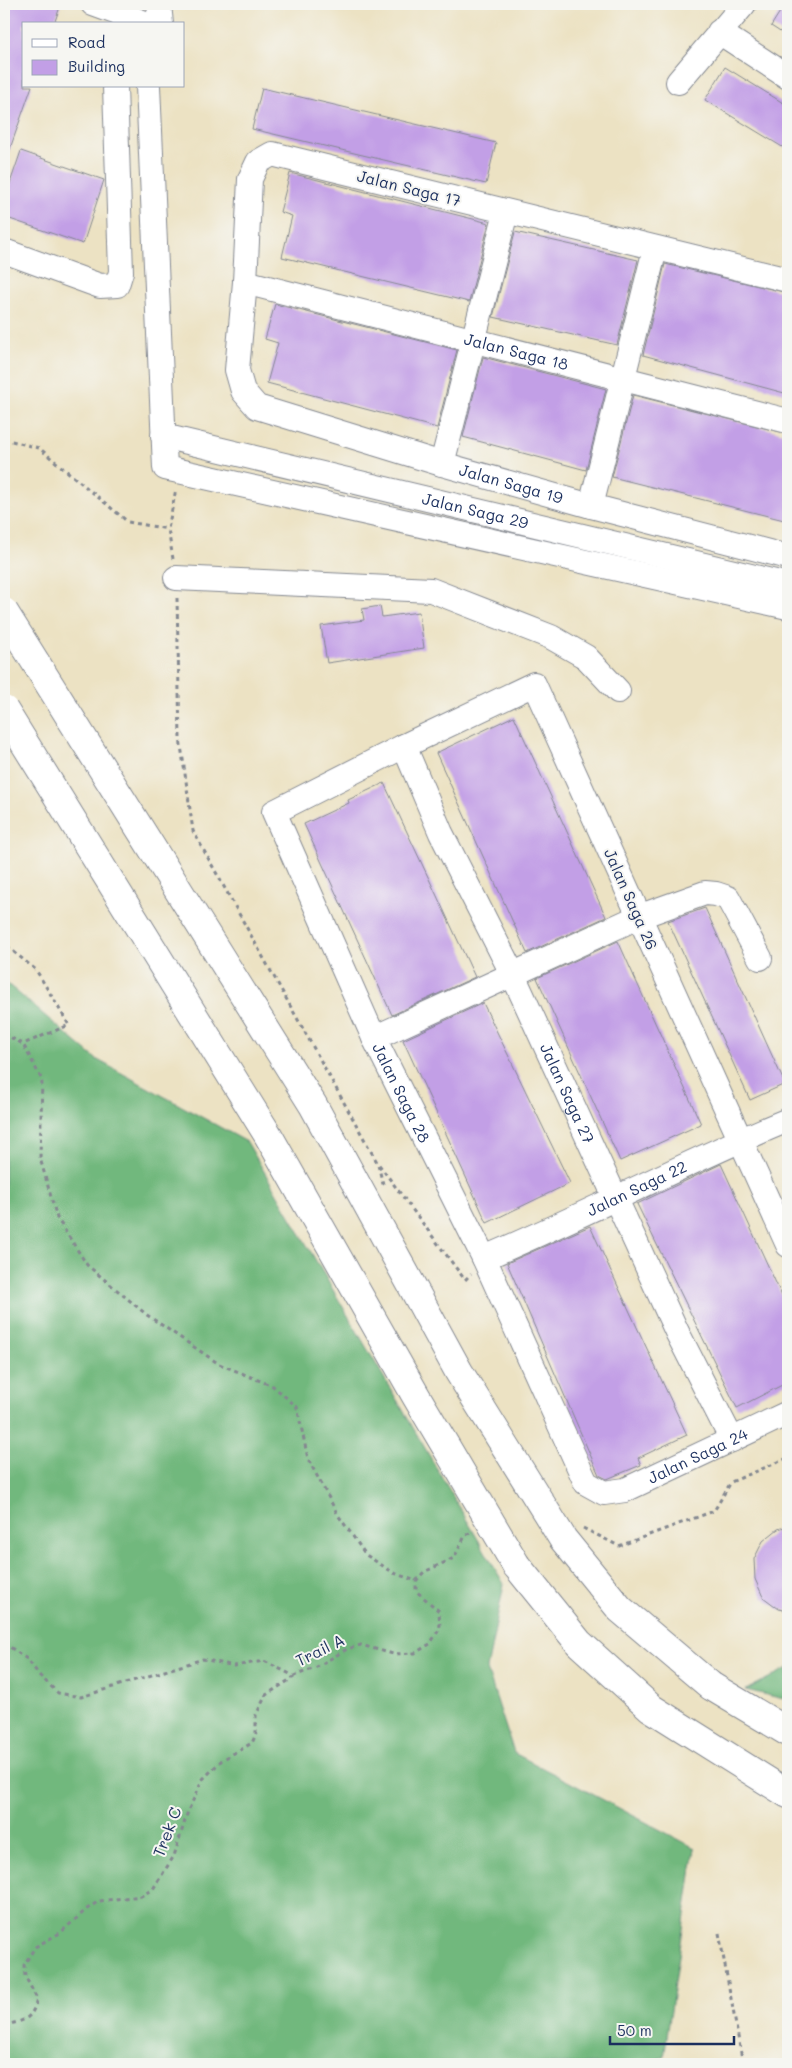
<svg xmlns="http://www.w3.org/2000/svg" width="792" height="2068" font-family="Mali,sans-serif">
<rect width="100%" height="100%" fill="#f6f6f2"/>
<filter id="ink" filterUnits="userSpaceOnUse"><feTurbulence type="fractalNoise" baseFrequency=".02" numOctaves="2"/><feDisplacementMap in="SourceGraphic" scale="10" xChannelSelector="R" yChannelSelector="G"/><feConvolveMatrix kernelMatrix="1 2 1 2 8 2 1 2 1" color-interpolation-filters="sRGB"/></filter>
<filter id="wash" filterUnits="userSpaceOnUse"><feTurbulence type="fractalNoise" baseFrequency=".0096" numOctaves="4" result="noise"/><feDisplacementMap in="SourceGraphic" scale="20" xChannelSelector="R" yChannelSelector="G"/><feGaussianBlur stdDeviation="1.12" result="paint"/><feColorMatrix in="noise" values="0 0 0 0 0 0 0 0 0 0 0 0 0 0 0 0 0 1.4 0 .05"/><feComposite in="paint" operator="in"/></filter>
<g filter="url(#wash)">
<rect width="100%" height="100%" fill="#ece2c3"/>
<path fill="#71b87d" stroke="#46746e" d="M4 981 96 1059 247 1142 504 1584 487 1669 514 1753 695 1848 664 2057 646 2064H4Z
M788 1668V1700L746 1690Z"/>
<g id="blocks">
<path fill="#c29fe6" d="M4 4H61L54 24H24V86H32L6 160H4Z
M785 4H788V37L771 26Z
M725 67 788 106V140L784 148 705 100Z
M262 88 496 143 486 184 252 129Z
M21 151 104 180 83 244 4 217V184L9 186Z
M290 173 489 223 469 302 282 257 292 216 280 212Z
M515 232 638 260 617 345 493 317Z
M665 264 788 293V394L643 355Z
M275 304 457 350 437 428 267 383 278 343 265 339Z
M483 357 606 389 586 470 463 437Z
M633 395 788 434V521L612 477Z
M380 606 382 617 419 612 424 648 327 663 321 626 364 620 362 609Z
M514 716 606 917 527 953 436 753Z
M384 783 475 977 392 1015 304 824 349 803 348 800Z
M705 908 785 1084 750 1100 668 921Z
M618 941 701 1124 620 1161 537 978Z
M483 1003 570 1183 487 1223 403 1040Z
M721 1164 788 1309V1382L737 1408 637 1204Z
M590 1226 687 1435 638 1458 641 1465 607 1479 599 1475 507 1263Z
M788 1526V1611L779 1609 763 1597 755 1579 754 1559 763 1541 778 1529Z"/>
</g>
</g>
<g filter="url(#ink)">
<use href="#blocks" fill-opacity="0" stroke="#848890" stroke-width="1"/>
<g fill="none" stroke-linecap="round" stroke-linejoin="round">
<defs>
<g id="minor">
<path d="M93 4 145 23"/>
<path d="M159 4 161 24"/>
<path d="M719 32 788 77"/>
<path d="M678 82 744 4"/>
<path d="M148 86 165 468 788 607"/>
<path d="M4 251 100 286 117 285 121 272 115 86"/>
<path id="s1" d="M788 280 272 154 258 162 250 179 245 282 237 370 243 391 257 407 442 464 591 506 788 557"/>
<path id="s2" d="M245 282 788 421"/>
<path id="s3" d="M163 436 788 585"/>
<path d="M442 464 506 212"/>
<path d="M591 506 655 249"/>
<path d="M176 578 431 590 551 637 586 657 618 691"/>
<path id="s4" d="M404 746 441 833 513 975 677 1332 732 1440"/>
<path d="M374 1038 638 917 705 893 716 894 728 898 760 958"/>
<path id="s5" d="M788 1245 534 684 404 746 274 812 374 1038 484 1258 586 1483 604 1493 625 1490 788 1413"/>
<path id="s6" d="M484 1258C587 1215 685 1162 788 1120"/>
</g>
<path id="highway" d="M516 1565 579 1643 651 1708 788 1794
M711 1686 788 1732"/>
</defs>
<use href="#minor" stroke="#848890" stroke-width="26"/>
<use href="#highway" stroke="#848890" stroke-width="30"/>
<path stroke="#848890" stroke-width="3" stroke-dasharray="4 4" stroke-linecap="butt" d="M4 439 39 448 128 522 168 529
M173 559 168 529 176 489
M177 598 180 738 193 831 377 1162 465 1280 471 1274
M4 939 8 947 36 970 69 1025 23 1044
M4 1034 23 1044 42 1080 40 1158 57 1218 87 1265 147 1315 219 1364 273 1386 297 1407 308 1459 338 1515 366 1555 394 1573 416 1581
M378 1165 384 1188
M583 1528 619 1546 714 1511 731 1482 788 1458
M4 1643 27 1659 40 1676 58 1693 81 1697 203 1659 234 1666 264 1661 294 1676 315 1668 347 1649 361 1645 393 1654 415 1653 430 1644 440 1628 439 1611 416 1591V1581L424 1572 454 1558 465 1536 472 1531
M719 1933 743 2064
M4 2025C24 2021 32 2020 37 1999L25 1976 24 1965 35 1947 60 1933 87 1909 99 1901 141 1896 153 1889 174 1856 188 1811 203 1779 222 1760 252 1743 256 1734V1715L266 1695 294 1677"/>
<use href="#minor" stroke="#fff" stroke-width="24"/>
<use href="#highway" stroke="#fff" stroke-width="28"/>
<defs>
<path id="highway-bridge" d="M4 612 313 1105 459 1372 563 1539 620 1609 711 1686
M4 710 268 1135 416 1396 516 1565"/>
</defs>
<use href="#highway-bridge" stroke="#848890" stroke-width="30" stroke-linecap="butt"/>
<use href="#highway-bridge" stroke="#fff" stroke-width="28"/>
</g>
</g>
<g text-anchor="middle" stroke-width="4" stroke-linejoin="round" paint-order="stroke">
<g font-size="16" fill="#1b2f5e" stroke="#f6f6f2">
<text transform="translate(409 188) rotate(14)" y="6">Jalan Saga 17</text>
<text dy="6" stroke="none"><textPath href="#s2" startOffset="280">Jalan Saga 18</textPath></text>
<text dy="6" stroke="none"><textPath href="#s1" startOffset="1066">Jalan Saga 19</textPath></text>
<text dy="6" stroke="none"><textPath href="#s3" startOffset="321">Jalan Saga 29</textPath></text>
<text transform="translate(631 899) rotate(66)" y="6">Jalan Saga 26</text>
<text dy="6" stroke="none"><textPath href="#s5" startOffset="1214">Jalan Saga 28</textPath></text>
<text dy="6" stroke="none"><textPath href="#s4" startOffset="384">Jalan Saga 27</textPath></text>
<text dy="6" stroke="none"><textPath href="#s6" startOffset="168">Jalan Saga 22</textPath></text>
<text dy="6" stroke="none"><textPath href="#s5" startOffset="1768">Jalan Saga 24</textPath></text>
<text transform="translate(320 1650) rotate(-26)" y="6">Trail A</text>
<text transform="translate(167 1832) rotate(-69)" y="6">Trek C</text>
</g>
</g>
<rect width="792" height="2068" fill="none" stroke="#f6f6f2" stroke-width="20"/>
<rect x="22" y="22" width="162" height="65" fill="#f6f6f2" stroke="#9ea6b7"/>
<rect x="32" y="39" width="25" height="8" fill="#ffffff" stroke="#9ea6b7"/>
<text x="68" y="48" font-size="15" fill="#1b2f5e">Road</text>
<rect x="32" y="60" width="25" height="15" fill="#c29fe6" stroke="#9ea6b7"/>
<text x="68" y="72" font-size="15" fill="#1b2f5e">Building</text>
<path d="M610 2036v8h124v-8" fill="none" stroke="#1b2f5e" stroke-width="2.5"/>
<text x="617" y="2036" font-size="15" fill="#1b2f5e" stroke="#f6f6f2" stroke-width="4" paint-order="stroke">50 m</text>
</svg>
